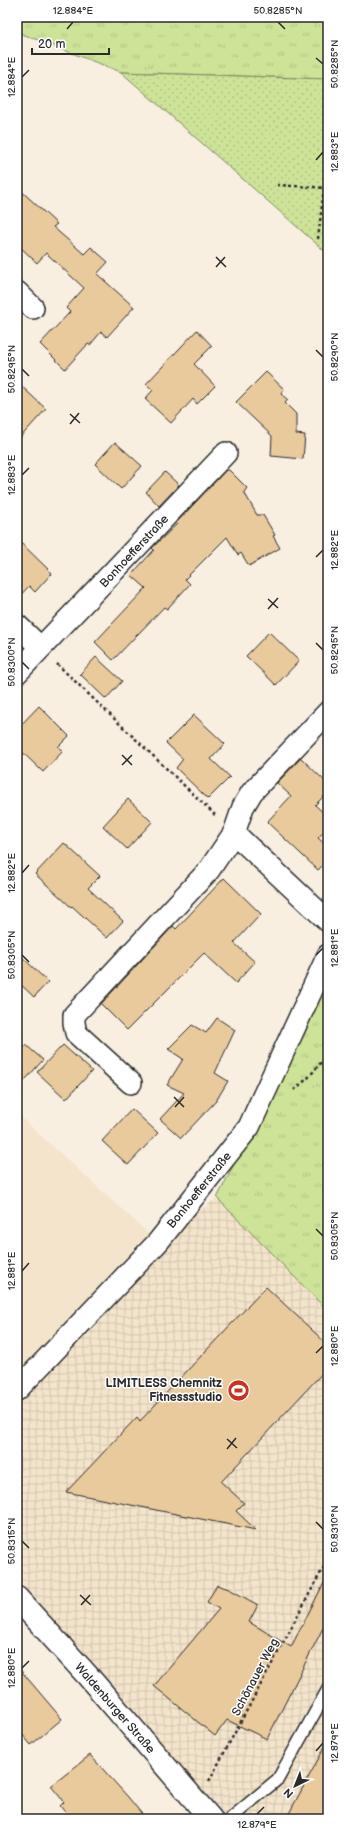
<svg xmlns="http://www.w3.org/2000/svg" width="345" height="1836" font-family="'Balsamiq Sans',sans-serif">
<defs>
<pattern id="industrial-grid" width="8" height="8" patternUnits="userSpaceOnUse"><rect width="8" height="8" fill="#f4e4cc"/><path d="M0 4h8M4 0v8" fill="none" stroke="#d1c4af"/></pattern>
<pattern id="grass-tufts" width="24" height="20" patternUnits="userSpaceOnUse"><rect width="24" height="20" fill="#cde398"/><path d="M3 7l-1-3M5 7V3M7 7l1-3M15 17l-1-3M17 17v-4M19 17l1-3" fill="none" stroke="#b0c383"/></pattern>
<pattern id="garden-dots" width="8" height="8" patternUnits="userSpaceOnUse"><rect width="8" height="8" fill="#cde398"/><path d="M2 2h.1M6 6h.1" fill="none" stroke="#b0c383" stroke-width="1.8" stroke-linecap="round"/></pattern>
</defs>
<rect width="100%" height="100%" fill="#f8efe1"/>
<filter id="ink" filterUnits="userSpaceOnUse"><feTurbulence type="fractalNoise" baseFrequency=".025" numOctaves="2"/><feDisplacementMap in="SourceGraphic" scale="8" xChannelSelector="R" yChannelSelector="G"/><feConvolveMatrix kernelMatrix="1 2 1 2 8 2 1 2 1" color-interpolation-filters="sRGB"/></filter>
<g filter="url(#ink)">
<path fill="#f4e4cc" d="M17 1114 158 1242 17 1390Z"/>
<path fill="url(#industrial-grid)" d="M217 1198 328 1311V1819H211L17 1600V1391L158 1242Z"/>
<path fill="url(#grass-tufts)" stroke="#7c8762" d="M17 17H328V79L121 72 17 32Z
M328 977V1311L217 1198Z"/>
<path fill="url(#garden-dots)" stroke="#7c8762" d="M121 72 328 79V254Z"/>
<path fill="#e9ca9c" stroke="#2b2b2b" d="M17 187 57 224 53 227 84 254 91 247 108 262 97 274 134 307 107 337 101 332 90 345 88 344 65 369 40 344 70 312 66 308 84 288 46 253 37 263 17 244Z
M197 330 212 346 194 364 215 386 197 404 193 399 171 423 145 399 153 390 146 384Z
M266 372 284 389 281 394 288 400 285 403 296 414V434L305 435 303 459 271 456 272 436 236 402Z
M17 382 46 409 17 441Z
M115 442 142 466 121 489 95 464Z
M226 470H229L247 488 244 492 257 515H263L275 535 273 536 280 548 249 566 241 553 238 555 227 537 185 579 190 584 167 609 164 607 113 660 95 642 146 588 131 575 154 550 152 548 177 524 176 523Z
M165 472 179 485 159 506 146 492Z
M17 539 52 573 35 592 29 586 17 599Z
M269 632 299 661 276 685 246 656Z
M96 657 122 681 106 699 80 674Z
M39 706 69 736 58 747 63 751 43 772 17 747V729Z
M194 715 225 744 211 759 230 777 208 799 176 768 183 759 166 743Z
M301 758 328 784V792L315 805 328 817V827L318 838 328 847V860L318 870 267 822 291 796 277 783Z
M128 799 152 822 127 849 103 826Z
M64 843 100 876 88 888 123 921 107 938 72 906 71 907 35 874Z
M224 878 261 914 234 943 255 962 236 983 204 953 127 1030 101 1004 163 937 173 926 176 929Z
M17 952 48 982 34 997 17 981Z
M217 1018 235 1030 215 1073 228 1081 216 1101 181 1138 160 1119 184 1093 167 1085 183 1059 168 1049 192 1025 206 1033Z
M26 1045 43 1060 17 1089V1055Z
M63 1045 92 1071 66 1099 37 1072Z
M132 1109 158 1133 128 1165 102 1141Z
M266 1287 328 1345V1367L221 1482 244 1503 236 1511 256 1530 66 1492 137 1417 140 1421Z
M328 1575V1618L267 1739 227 1720 215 1736 154 1686 219 1609 207 1602 217 1585 229 1589 258 1605 249 1622 291 1647Z
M17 1666 62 1719 31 1745 17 1728Z
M328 1741V1819H286Z
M90 1755 128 1797 146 1819H71L60 1806 64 1802 51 1786Z"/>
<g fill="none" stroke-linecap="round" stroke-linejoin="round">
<defs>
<path id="lane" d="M230 1819 278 1779 328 1689"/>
<path id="street" d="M17 292 33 308
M17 625 41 648
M17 673 226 453
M234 833 328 921
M131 1083 76 1033 74 1023V1015L209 870 234 833 243 807 252 792 328 712
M17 1390 158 1242 249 1127 328 955"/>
<path id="secondary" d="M17 1598 87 1675 211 1819"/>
</defs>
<use href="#lane" stroke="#2b2b2b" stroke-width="14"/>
<use href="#street" stroke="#2b2b2b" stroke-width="24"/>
<use href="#secondary" stroke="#2b2b2b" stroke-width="25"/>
<path stroke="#2b2b2b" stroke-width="2.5" stroke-dasharray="3 3" stroke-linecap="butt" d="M277 185 328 188
M318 239 324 188
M57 664 215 815
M294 1090 308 1078 328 1054
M209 1781 328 1559"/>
<use href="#lane" stroke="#fff" stroke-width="11"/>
<use href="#street" stroke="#fff" stroke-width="21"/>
<use href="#secondary" stroke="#fff" stroke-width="22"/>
</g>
</g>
<path fill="none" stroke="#2b2b2b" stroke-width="1.5" d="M278 22 285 29M67 29 73 22M316 58 323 64M22 77 29 70M316 160 323 152M216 257 226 267M216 267 225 257M316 350 323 357M22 369 29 376M70 414 80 423M70 424 79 413M22 475 29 468M316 557 323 550M268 599 278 608M268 609 278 598M316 643 323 650M22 662 29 669M122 755 132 765M122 765 132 755M22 873 29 865M22 955 29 962M316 955 323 948M174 1097 184 1107M175 1107 184 1097M316 1229 323 1236M22 1271 29 1263M316 1353 323 1346M227 1439 237 1448M227 1449 236 1438M316 1522 323 1529M22 1541 29 1548M80 1595 91 1605M81 1605 90 1595M22 1668 29 1661M316 1751 323 1743M257 1814 264 1807"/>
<defs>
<symbol id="stadium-disc" viewBox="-11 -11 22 22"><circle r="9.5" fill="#c8321e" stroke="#fff"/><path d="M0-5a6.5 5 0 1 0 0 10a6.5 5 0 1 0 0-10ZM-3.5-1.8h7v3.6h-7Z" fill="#fff"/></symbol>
</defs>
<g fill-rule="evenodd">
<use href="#stadium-disc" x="226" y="1378" width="25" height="25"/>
</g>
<g text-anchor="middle" stroke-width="3" stroke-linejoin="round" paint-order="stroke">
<g font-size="12" fill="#2b2b2b" stroke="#fff">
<text transform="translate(134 551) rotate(-47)" y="4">Bonhoefferstraße</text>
<text transform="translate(199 1190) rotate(-51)" y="4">Bonhoefferstraße</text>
<text transform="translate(255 1677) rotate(-62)" y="4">Schönauer Weg</text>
<text transform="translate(115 1708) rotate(49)" y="4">Waldenburger Straße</text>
</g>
<g font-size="12" font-weight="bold" fill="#2b2b2b" stroke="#fff" text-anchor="end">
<text x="222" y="1387">LIMITLESS Chemnitz<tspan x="222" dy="14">Fitnessstudio</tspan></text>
</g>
</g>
<rect width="345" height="1836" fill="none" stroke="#fff" stroke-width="44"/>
<g transform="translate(295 1786) rotate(223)" stroke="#ffffff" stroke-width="3" paint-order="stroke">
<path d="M0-3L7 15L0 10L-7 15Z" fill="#2b2b2b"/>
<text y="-6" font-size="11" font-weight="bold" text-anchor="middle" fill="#2b2b2b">N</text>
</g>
<path d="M32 48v6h77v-6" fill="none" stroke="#2b2b2b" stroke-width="2"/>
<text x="38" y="48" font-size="12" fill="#2b2b2b" stroke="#ffffff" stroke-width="3" paint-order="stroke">20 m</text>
<rect x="22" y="22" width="301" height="1792" fill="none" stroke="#2b2b2b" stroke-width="1.5"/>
<g font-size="10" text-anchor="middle" fill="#2b2b2b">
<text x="73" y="14">12.884°E</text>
<text x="278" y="14">50.8285°N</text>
<text transform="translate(334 64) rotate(-90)" y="4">50.8285°N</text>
<text transform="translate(11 77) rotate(-90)" y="4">12.884°E</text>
<text transform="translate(334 152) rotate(-90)" y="4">12.883°E</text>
<text transform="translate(334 357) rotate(-90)" y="4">50.8290°N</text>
<text transform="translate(11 369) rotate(-90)" y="4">50.8295°N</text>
<text transform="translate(11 475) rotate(-90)" y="4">12.883°E</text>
<text transform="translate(334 550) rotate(-90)" y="4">12.882°E</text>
<text transform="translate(334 650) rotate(-90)" y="4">50.8295°N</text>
<text transform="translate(11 662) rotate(-90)" y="4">50.8300°N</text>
<text transform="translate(11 873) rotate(-90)" y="4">12.882°E</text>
<text transform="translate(334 948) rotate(-90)" y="4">12.881°E</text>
<text transform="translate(11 955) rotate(-90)" y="4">50.8305°N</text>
<text transform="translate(334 1236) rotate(-90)" y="4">50.8305°N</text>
<text transform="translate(11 1271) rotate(-90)" y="4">12.881°E</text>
<text transform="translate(334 1346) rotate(-90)" y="4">12.880°E</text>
<text transform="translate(334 1529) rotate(-90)" y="4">50.8310°N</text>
<text transform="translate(11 1541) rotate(-90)" y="4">50.8315°N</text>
<text transform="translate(11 1668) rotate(-90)" y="4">12.880°E</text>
<text transform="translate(334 1743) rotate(-90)" y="4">12.879°E</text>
<text x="257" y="1828">12.879°E</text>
</g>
</svg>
